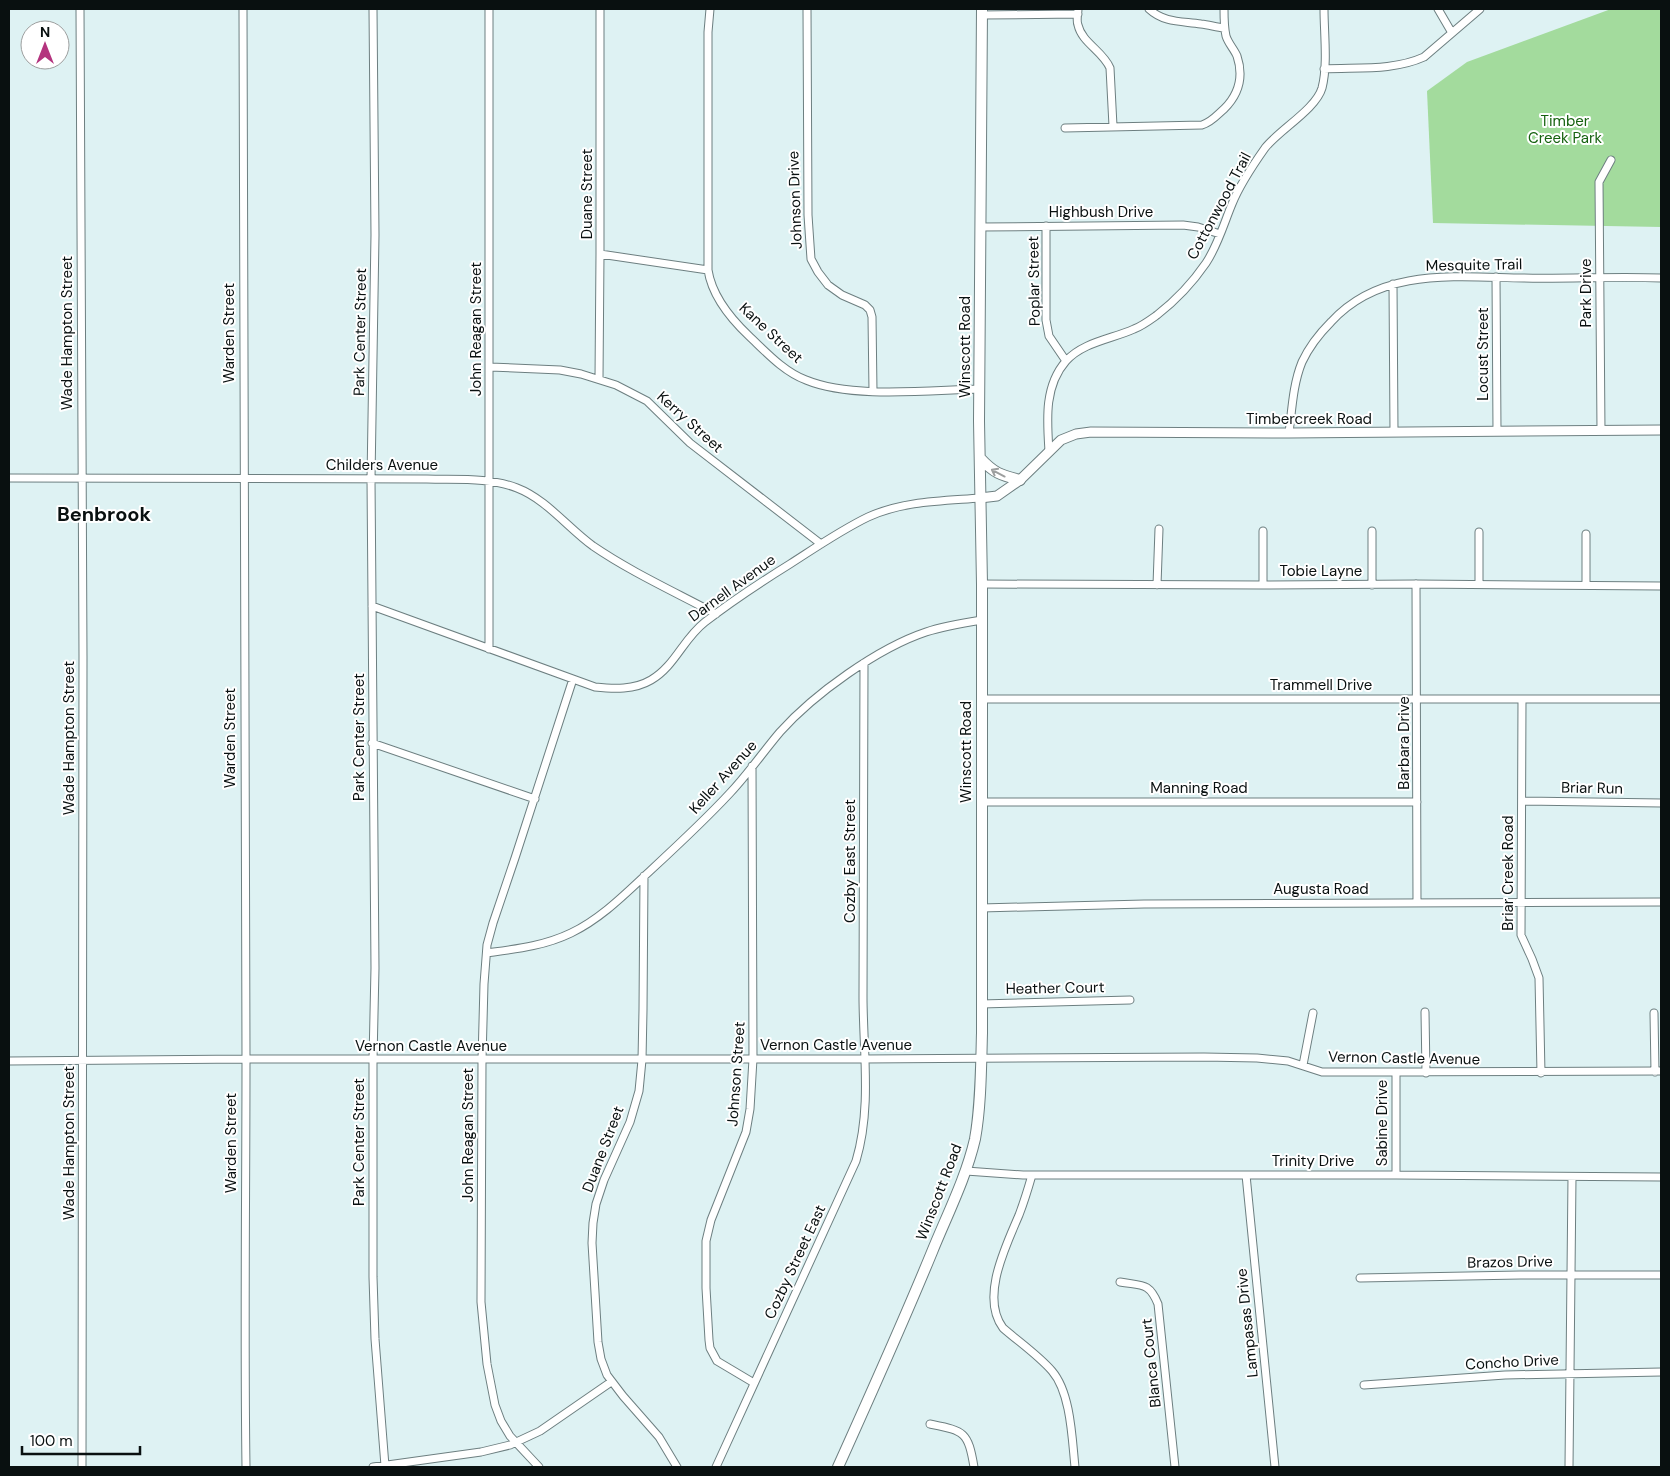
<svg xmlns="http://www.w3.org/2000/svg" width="1670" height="1476" font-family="'DM Sans',sans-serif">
<rect width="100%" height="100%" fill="#def2f3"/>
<path fill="#a3db9d" d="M1611 9H1661V227L1433 223 1427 91 1467 62Z"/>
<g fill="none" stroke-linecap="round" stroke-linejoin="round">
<defs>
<path id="minor" d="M80 9 83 656 82 1467
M243 9C243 358 244 707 246 1057 246 1194 244 1330 246 1467
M373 9 375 235 371 479 375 968 373 1060V1277L375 1339 385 1466
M710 9 708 32V270C712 296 730 318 749 336 766 352 784 372 806 380 852 399 930 390 980 389
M807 9 808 215 811 259 818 272 828 285 842 295 865 305 870 310 872 317 873 391
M1078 9C1078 14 1076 20 1078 25 1082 43 1103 51 1110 68L1113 126
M1149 9C1164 23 1182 21 1201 24 1209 25 1216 27 1224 28
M1438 9 1452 33
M982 15 1078 14
M1324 69C1357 67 1393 71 1424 57L1480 9
M1065 128 1202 125C1212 122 1217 115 1224 109 1239 94 1244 77 1237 56 1234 49 1228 43 1226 36 1224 27 1224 18 1224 9
M1046 226V320L1049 336 1066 361
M981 227 1183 225 1198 227 1220 234
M600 254 708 270
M1496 277 1497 431
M1393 284 1394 432
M490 367 560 370 581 374 616 385 647 401 690 443 821 544
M599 379 600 254V9
M1601 430 1599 182 1611 160
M1289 433C1292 409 1293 384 1302 362 1309 347 1320 333 1331 322 1381 267 1456 277 1524 278 1570 279 1616 276 1661 278
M1049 451C1047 420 1044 386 1066 361 1083 342 1112 339 1134 329 1142 326 1150 320 1157 315 1175 301 1193 282 1206 263 1218 245 1224 223 1232 204 1240 184 1253 165 1265 148 1279 130 1316 109 1322 88 1328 65 1324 33 1324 9
M9 478 427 479C456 480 489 477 517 488 546 499 568 528 593 546 631 572 675 592 716 614
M1372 531V585
M982 584 1263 585 1416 584 1661 586
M1416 584 1417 903
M1479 584V532
M1157 585 1159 529
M1263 585V531
M1586 585V534
M372 606 595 687C614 689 634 690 651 680 675 666 683 639 705 622 732 601 761 582 790 564 815 548 841 530 868 517 903 501 942 501 980 498
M489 649V9
M981 699H1661
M1522 699 1521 935 1532 959 1539 978 1541 1073
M372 743 535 799
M752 766 753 1059 750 1109 746 1132 711 1220 706 1241V1288L709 1340 710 1348 717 1361 754 1383
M1522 801 1661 803
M981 802H1417
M644 876 643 1010 642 1060 639 1091 630 1122 604 1180 596 1204 593 1223 592 1243 598 1342 601 1359 607 1375 623 1396 659 1437 677 1467
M981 908 1144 904 1661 902
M487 953C516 949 544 946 571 933 602 918 626 893 651 870 678 845 705 820 730 793 748 774 763 752 780 732 814 694 878 648 926 632 944 626 963 623 982 620
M981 1004 1130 1000
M1425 1012 1426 1073
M1654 1013 1655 1072
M9 1061 246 1059H864L1204 1057 1257 1058 1288 1061 1322 1072 1661 1071
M1303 1065 1313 1013
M966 1171 1023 1175H1396L1661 1177
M1032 1175C1028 1189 1024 1202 1019 1215 1006 1246 980 1297 1003 1328 1019 1342 1038 1355 1052 1371 1071 1393 1072 1439 1075 1467
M1246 1175 1275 1467
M1396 1175V1072
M1360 1278 1520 1275H1661
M1120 1282C1142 1286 1149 1282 1158 1304L1175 1467
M1364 1385 1505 1375 1661 1372
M930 1424C964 1431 968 1431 974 1467
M373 1467 481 1452 510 1445 540 1431 611 1382
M539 1467 510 1436 501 1421 495 1405 487 1364 481 1302 482 1060 484 984 487 945 493 923 515 858 573 679
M716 1467 856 1161C872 1108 863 1051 863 996 864 885 864 774 864 663
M1569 1467 1572 1177"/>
<path id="tertiary" d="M980 498 997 496 1020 480 1061 440 1076 434 1091 432 1289 433 1661 430"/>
<path id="secondary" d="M980 458C994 473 1000 475 1020 480
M838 1467C870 1396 902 1325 932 1252 947 1215 966 1178 975 1139 981 1106 981 1067 982 1033V584L979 421 982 9"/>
</defs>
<use href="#minor" stroke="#6d7f80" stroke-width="9"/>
<use href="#tertiary" stroke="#6d7f80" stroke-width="11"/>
<use href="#secondary" stroke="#6d7f80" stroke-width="12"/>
<use href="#minor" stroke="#fff" stroke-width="7"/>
<use href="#tertiary" stroke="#fff" stroke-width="9"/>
<use href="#secondary" stroke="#fff" stroke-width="10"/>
</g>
<defs><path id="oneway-shaft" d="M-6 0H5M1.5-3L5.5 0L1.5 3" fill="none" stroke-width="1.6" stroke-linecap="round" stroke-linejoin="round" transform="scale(1.25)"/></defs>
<use stroke="#9d9f9f" href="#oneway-shaft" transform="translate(998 473) rotate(-152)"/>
<g text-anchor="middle" stroke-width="4" stroke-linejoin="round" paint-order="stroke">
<g font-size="15" fill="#16620f" stroke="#fff">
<text x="1565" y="126">Timber<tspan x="1565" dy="17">Creek Park</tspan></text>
</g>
<g font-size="15" fill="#091010" stroke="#fff">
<text transform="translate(587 194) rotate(-90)" y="5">Duane Street</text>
<text transform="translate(795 200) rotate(-92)" y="5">Johnson Drive</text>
<text transform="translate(1219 206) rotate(-62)" y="5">Cottonwood Trail</text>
<text x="1101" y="217">Highbush Drive</text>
<text transform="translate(1474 265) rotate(-1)" y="5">Mesquite Trail</text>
<text transform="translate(1034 281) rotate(-91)" y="5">Poplar Street</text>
<text transform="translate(1586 293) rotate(-90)" y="5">Park Drive</text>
<text transform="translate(476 329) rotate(-90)" y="5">John Reagan Street</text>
<text transform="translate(360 332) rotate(-89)" y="5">Park Center Street</text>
<text transform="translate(67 333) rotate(-90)" y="5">Wade Hampton Street</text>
<text transform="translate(229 333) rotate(-90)" y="5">Warden Street</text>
<text transform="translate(771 333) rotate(43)" y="5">Kane Street</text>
<text transform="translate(965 347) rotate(-90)" y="5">Winscott Road</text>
<text transform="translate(1483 354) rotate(-90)" y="5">Locust Street</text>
<text x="1309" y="424">Timbercreek Road</text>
<text transform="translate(690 422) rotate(42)" y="5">Kerry Street</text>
<text x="382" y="470">Childers Avenue</text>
<text x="1321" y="576">Tobie Layne</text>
<text transform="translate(732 588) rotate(-36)" y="5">Darnell Avenue</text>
<text x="1321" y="690">Trammell Drive</text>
<text transform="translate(359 737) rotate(-90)" y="5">Park Center Street</text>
<text transform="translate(69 738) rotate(-90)" y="5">Wade Hampton Street</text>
<text transform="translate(230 738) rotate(-90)" y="5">Warden Street</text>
<text transform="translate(1404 743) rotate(-90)" y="5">Barbara Drive</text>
<text transform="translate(966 752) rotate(-90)" y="5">Winscott Road</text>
<text transform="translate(723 777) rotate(-48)" y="5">Keller Avenue</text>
<text x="1199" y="793">Manning Road</text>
<text transform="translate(1592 788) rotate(1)" y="5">Briar Run</text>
<text transform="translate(850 861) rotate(-90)" y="5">Cozby East Street</text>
<text transform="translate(1508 873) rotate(-90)" y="5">Briar Creek Road</text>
<text x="1321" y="894">Augusta Road</text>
<text transform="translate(1055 988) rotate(-1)" y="5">Heather Court</text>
<text x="836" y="1050">Vernon Castle Avenue</text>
<text x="431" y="1051">Vernon Castle Avenue</text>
<text transform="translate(1404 1058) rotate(1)" y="5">Vernon Castle Avenue</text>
<text transform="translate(736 1074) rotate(-86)" y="5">Johnson Street</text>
<text transform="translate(1382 1123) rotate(-90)" y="5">Sabine Drive</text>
<text transform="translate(468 1135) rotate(-90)" y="5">John Reagan Street</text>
<text transform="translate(359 1142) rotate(-90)" y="5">Park Center Street</text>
<text transform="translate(69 1143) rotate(-90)" y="5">Wade Hampton Street</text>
<text transform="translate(231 1143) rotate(-90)" y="5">Warden Street</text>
<text transform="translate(603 1149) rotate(-69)" y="5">Duane Street</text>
<text x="1313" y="1166">Trinity Drive</text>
<text transform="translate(939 1192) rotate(-69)" y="5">Winscott Road</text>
<text transform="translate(795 1262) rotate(-65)" y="5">Cozby Street East</text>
<text transform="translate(1510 1262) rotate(-1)" y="5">Brazos Drive</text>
<text transform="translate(1247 1323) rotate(-96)" y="5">Lampasas Drive</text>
<text transform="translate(1512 1362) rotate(-3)" y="5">Concho Drive</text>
<text transform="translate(1151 1363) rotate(-96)" y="5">Blanca Court</text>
</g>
<g font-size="20" font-weight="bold" fill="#091010" stroke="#fff">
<text x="104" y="521">Benbrook</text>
</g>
</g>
<rect width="1670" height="1476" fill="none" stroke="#091010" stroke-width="20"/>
<g transform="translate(45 45)"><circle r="24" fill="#ffffff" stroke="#9d9f9f"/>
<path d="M0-4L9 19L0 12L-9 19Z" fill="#b4337e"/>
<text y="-8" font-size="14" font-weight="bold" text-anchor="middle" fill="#091010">N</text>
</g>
<path d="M22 1446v8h118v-8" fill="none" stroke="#091010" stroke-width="2.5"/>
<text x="30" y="1446" font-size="15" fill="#091010" stroke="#ffffff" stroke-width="4" paint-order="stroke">100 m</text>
</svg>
